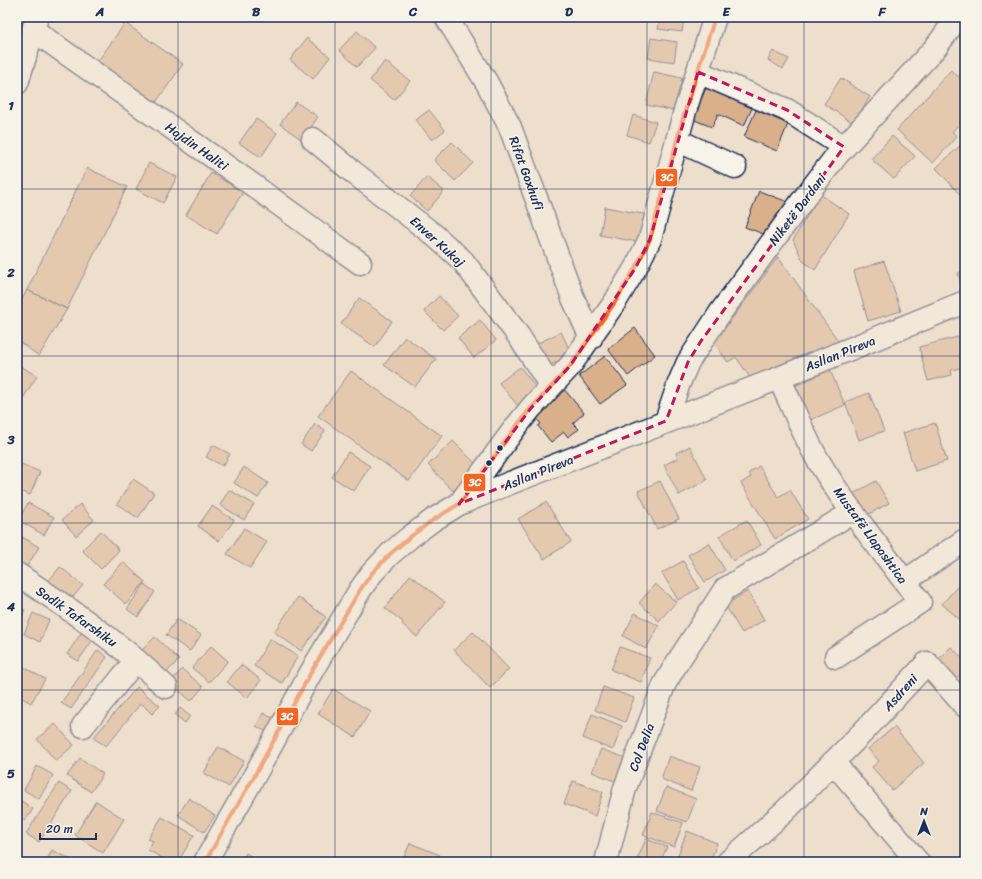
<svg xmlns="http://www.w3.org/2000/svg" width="982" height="879" font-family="Sriracha,sans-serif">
<rect width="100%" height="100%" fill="#eedfcc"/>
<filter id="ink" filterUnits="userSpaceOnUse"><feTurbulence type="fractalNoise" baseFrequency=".025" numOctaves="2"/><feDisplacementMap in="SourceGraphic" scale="8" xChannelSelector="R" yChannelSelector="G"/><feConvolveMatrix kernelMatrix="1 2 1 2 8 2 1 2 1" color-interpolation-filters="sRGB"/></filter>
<g filter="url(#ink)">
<path fill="#dab08b" stroke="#1b2f5e" d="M660 17H684L682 32 658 29Z
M125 23 183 64 154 105 96 64Z
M357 31 375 48 357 67 339 50Z
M307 38 330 57 313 79 290 60Z
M651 38 677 42 674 62 648 58Z
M773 51 789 59 783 69 768 60Z
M385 61 410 81 394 100 370 80Z
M951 70 965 82V117L952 132 957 136 933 163 897 130Z
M654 72 682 78 675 111 646 105Z
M841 78 870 97 853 123 824 104Z
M707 86 753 106 744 126 718 114 712 127 692 119Z
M296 102 318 117 302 140 280 124Z
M429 110 445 130 432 140 416 120Z
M756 110 788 124 777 151 744 137Z
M633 115 656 122 649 142 627 135Z
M256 119 277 133 261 157 239 143Z
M892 136 915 156 894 179 871 159Z
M452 142 473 163 455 181 434 160Z
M961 145 965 150V200L936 168Z
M149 163 177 177 163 203 136 189Z
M87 168 127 187 67 309 27 290Z
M211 173 243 192 217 234 186 215Z
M427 177 444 191 427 211 410 196Z
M759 191 788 202 774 238 745 227Z
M820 194 849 214 815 270 803 261 793 240Z
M605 207 648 215 643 243 600 235Z
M778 257 839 342 751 379 736 357 728 362 714 343Z
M884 261 901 311 868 321 854 271Z
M965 270V289L963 290 958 273Z
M27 290 67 309 39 356 17 340V309Z
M439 296 458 316 443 330 424 311Z
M359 298 392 321 375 347 341 324Z
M480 320 496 340 474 358 458 338Z
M635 328 655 355 628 376 608 349Z
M561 332 572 355 544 368 534 345Z
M965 335V367L951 370 952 375 928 381 919 347Z
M405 337 436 359 415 387 384 365Z
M605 356 627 385 600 404 579 376Z
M17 364 37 376 17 408Z
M520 367 538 390 518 406 499 383Z
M830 370 845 405 808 421 792 387Z
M351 371 442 436 409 481 318 416Z
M563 388 584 413 573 423 579 429 568 437 564 432 551 442 538 426 541 424 535 417 547 407 544 404Z
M869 393 884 431 859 440 845 402Z
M935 423 947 461 915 471 903 433Z
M315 424 325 431 311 451 301 444Z
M453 441 479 467 453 491 428 465Z
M213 445 230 454 223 466 206 457Z
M690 446 707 480 679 495 664 465 678 458 676 453Z
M348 452 370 466 354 491 332 477Z
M17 462 40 472 30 495 17 490Z
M759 466 778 497 790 490 808 519 775 539 741 483 751 477 749 473Z
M244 467 268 483 258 498 234 483Z
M133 479 154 493 138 518 117 504Z
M660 481 679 519 657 529 638 491Z
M876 481 889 503 864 517 851 495Z
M229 490 254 504 244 520 220 505Z
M546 502 571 542 544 559 518 519Z
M28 503 54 517 44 535 18 520Z
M80 504 94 520 76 536 62 520Z
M212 506 234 520 219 541 198 526Z
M747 520 761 545 733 561 719 536Z
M244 528 267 542 250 568 227 554Z
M101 531 119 550 101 569 82 550Z
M19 535 39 547 26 568 17 562V538Z
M709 543 725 570 705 582 688 555Z
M683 561 699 588 678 600 662 573Z
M123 562 145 582 126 604 103 584Z
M60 567 83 585 66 606 43 588Z
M410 575 445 602 417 637 402 624 403 622 385 608Z
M964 579 965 581V624L942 604Z
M144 584 155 592 138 617 127 609Z
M655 584 676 602 659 621 639 603Z
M748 591 764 620 742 633 725 605Z
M298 597 326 617 301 651 274 632Z
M17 606 25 610 17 625Z
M33 613 49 620 40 642 24 634Z
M635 613 659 626 646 649 623 636Z
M177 619 201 635 190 651 166 635Z
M82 632 93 640 78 661 67 654Z
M473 632 509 669 490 688 454 650Z
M155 637 179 660 164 675 140 652Z
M270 639 298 656 282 683 254 666Z
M211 646 228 661 209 682 192 668Z
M620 647 650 658 641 682 611 670Z
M951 647 965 660V669L953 683 933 665Z
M98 650 107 657 71 709 61 703Z
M20 665 45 679 31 703 17 695V671Z
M241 665 261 680 247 698 227 682Z
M182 669 203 687 191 701 170 683Z
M137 687 160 706 152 714 141 703 106 746 93 738Z
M603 687 634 698 625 722 595 710Z
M333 689 370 711 355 737 318 714Z
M180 708 190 716 185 723 175 715Z
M263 713 276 720 269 734 256 726Z
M592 714 622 726 613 750 583 738Z
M55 724 74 745 56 761 37 739Z
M894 727 924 763 892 790 872 767 879 761 868 749Z
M218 747 244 761 229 787 204 773Z
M601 749 631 760 622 784 592 772Z
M669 756 700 767 691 791 661 779Z
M80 758 103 774 91 792 67 776Z
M37 766 53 775 39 799 24 790Z
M573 781 603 792 595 816 564 804Z
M59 783 72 791 39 842 26 834Z
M666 787 696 799 687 822 657 811Z
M189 798 215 816 204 832 178 815Z
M20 800 33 809 25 821 17 815V804Z
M96 801 124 819 103 853 75 835Z
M652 812 683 823 674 847 643 835Z
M162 817 194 835 178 862H169L148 850 153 841 148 839Z
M687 831 717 843 710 862H697L678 855Z
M646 839 667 847 660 862H636Z
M410 843 440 855 437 862H402Z
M52 850 74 861V862H46Z
M246 853 259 862H240Z"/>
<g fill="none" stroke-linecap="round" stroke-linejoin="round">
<defs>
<path id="minor" d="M446 17 487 83 510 127 573 298 591 338
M33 30 250 183 313 229 360 263
M698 72 787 110 844 147
M313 139 353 172 434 235 463 261 518 335 551 386
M677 140 735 167
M779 378C792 405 803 434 818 460 848 511 886 555 920 602L836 657
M666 421 679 383 688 362 720 313 805 197 837 155 936 47 958 17
M460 503 515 428 531 408 570 366 615 302 636 267 650 239 685 111 715 17
M17 574C58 601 98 628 136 660L83 726
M905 581 965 540
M136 660 166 687
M833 762 918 862
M205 862 256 773 314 667 360 590 372 573 390 554 410 537 433 520 459 504 505 485 779 378 965 302
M606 862 625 788 664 685 677 663 725 589 853 512
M728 862 784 812 865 730 927 663 965 706"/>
<path id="major" d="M17 83 37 17"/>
</defs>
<use href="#minor" stroke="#1b2f5e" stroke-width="25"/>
<use href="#major" stroke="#1b2f5e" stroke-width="25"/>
<use href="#minor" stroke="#f7f3e8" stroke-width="22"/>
<use href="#major" stroke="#f7f3e8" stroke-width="22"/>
<defs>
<path id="bus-1" d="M205 862 256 773 314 667 360 590 372 573 390 554 410 537 433 520 459 504 515 428 531 408 570 366 615 302 636 267 650 239 685 111 715 17"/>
</defs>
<use href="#bus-1" stroke="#f7f3e8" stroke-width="7"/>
<use href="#bus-1" stroke="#f26522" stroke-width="4"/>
</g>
</g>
<path d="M0 0H982V879H0ZM698 72 787 110 844 147 701 341 688 362 666 421 459 504 531 408 570 366 636 267 650 239Z" fill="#eedfcc" fill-opacity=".55" fill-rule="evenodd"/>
<path fill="none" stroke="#c2185b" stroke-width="3" stroke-dasharray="8 5" stroke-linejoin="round" d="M698 72 787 110 844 147 701 341 688 362 666 421 459 504 531 408 570 366 636 267 650 239Z"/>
<path fill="none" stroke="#1b2f5e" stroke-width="1" stroke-opacity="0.55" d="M178 17V862M335 17V862M491 17V862M647 17V862M804 17V862M17 189H965M17 356H965M17 523H965M17 690H965"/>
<g fill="#1b2f5e" stroke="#f7f3e8" stroke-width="1.5">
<circle cx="500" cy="448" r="3.5"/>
<circle cx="489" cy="463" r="3.5"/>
</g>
<g text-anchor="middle" stroke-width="3" stroke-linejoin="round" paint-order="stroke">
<g font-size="13" fill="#1b2f5e" stroke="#f7f3e8">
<text transform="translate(197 146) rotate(35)" y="5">Hajdin Haliti</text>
<text transform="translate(527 173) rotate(70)" y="5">Rifat Goxhufi</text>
<text transform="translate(797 209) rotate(-53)" y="5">Niketë Dardani</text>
<text transform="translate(438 241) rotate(42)" y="5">Enver Kukaj</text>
<text transform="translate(840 353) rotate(-22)" y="5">Asllan Pireva</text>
<text transform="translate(538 472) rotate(-22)" y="5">Asllan Pireva</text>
<text transform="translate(871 535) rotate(54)" y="5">Mustafë Llapashtica</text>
<text transform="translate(77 616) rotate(35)" y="5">Sadik Tafarshiku</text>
<text transform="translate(900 692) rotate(-48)" y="5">Asdreni</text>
<text transform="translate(641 747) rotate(-69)" y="5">Col Delia</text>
</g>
</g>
<g stroke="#f7f3e8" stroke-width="1.5">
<rect x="655" y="168" width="23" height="19" rx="4" fill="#f26522"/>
<rect x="463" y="473" width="23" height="19" rx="4" fill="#f26522"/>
<rect x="276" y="707" width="23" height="19" rx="4" fill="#f26522"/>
</g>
<g font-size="11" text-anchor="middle" font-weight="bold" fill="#fff">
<text x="667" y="181">3C</text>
<text x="475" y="486">3C</text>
<text x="287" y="720">3C</text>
</g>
<rect width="982" height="879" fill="none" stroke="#f7f3e8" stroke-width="44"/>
<g transform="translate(924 821)" stroke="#f7f3e8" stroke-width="3" paint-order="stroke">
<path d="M0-3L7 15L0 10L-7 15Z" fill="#1b2f5e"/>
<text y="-6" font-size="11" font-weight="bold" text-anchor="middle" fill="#1b2f5e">N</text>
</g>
<path d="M40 833v6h56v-6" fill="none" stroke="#1b2f5e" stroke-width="2"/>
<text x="46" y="833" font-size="12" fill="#1b2f5e" stroke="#f7f3e8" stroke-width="3" paint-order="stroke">20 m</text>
<rect x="22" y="22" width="938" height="835" fill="none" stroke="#1b2f5e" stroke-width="1.5"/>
<g font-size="13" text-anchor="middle" font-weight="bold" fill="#1b2f5e">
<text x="100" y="16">A</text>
<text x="256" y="16">B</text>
<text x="413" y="16">C</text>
<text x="569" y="16">D</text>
<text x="726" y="16">E</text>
<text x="882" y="16">F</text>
<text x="11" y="110">1</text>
<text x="11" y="277">2</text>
<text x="11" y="444">3</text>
<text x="11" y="611">4</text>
<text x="11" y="778">5</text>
</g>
</svg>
